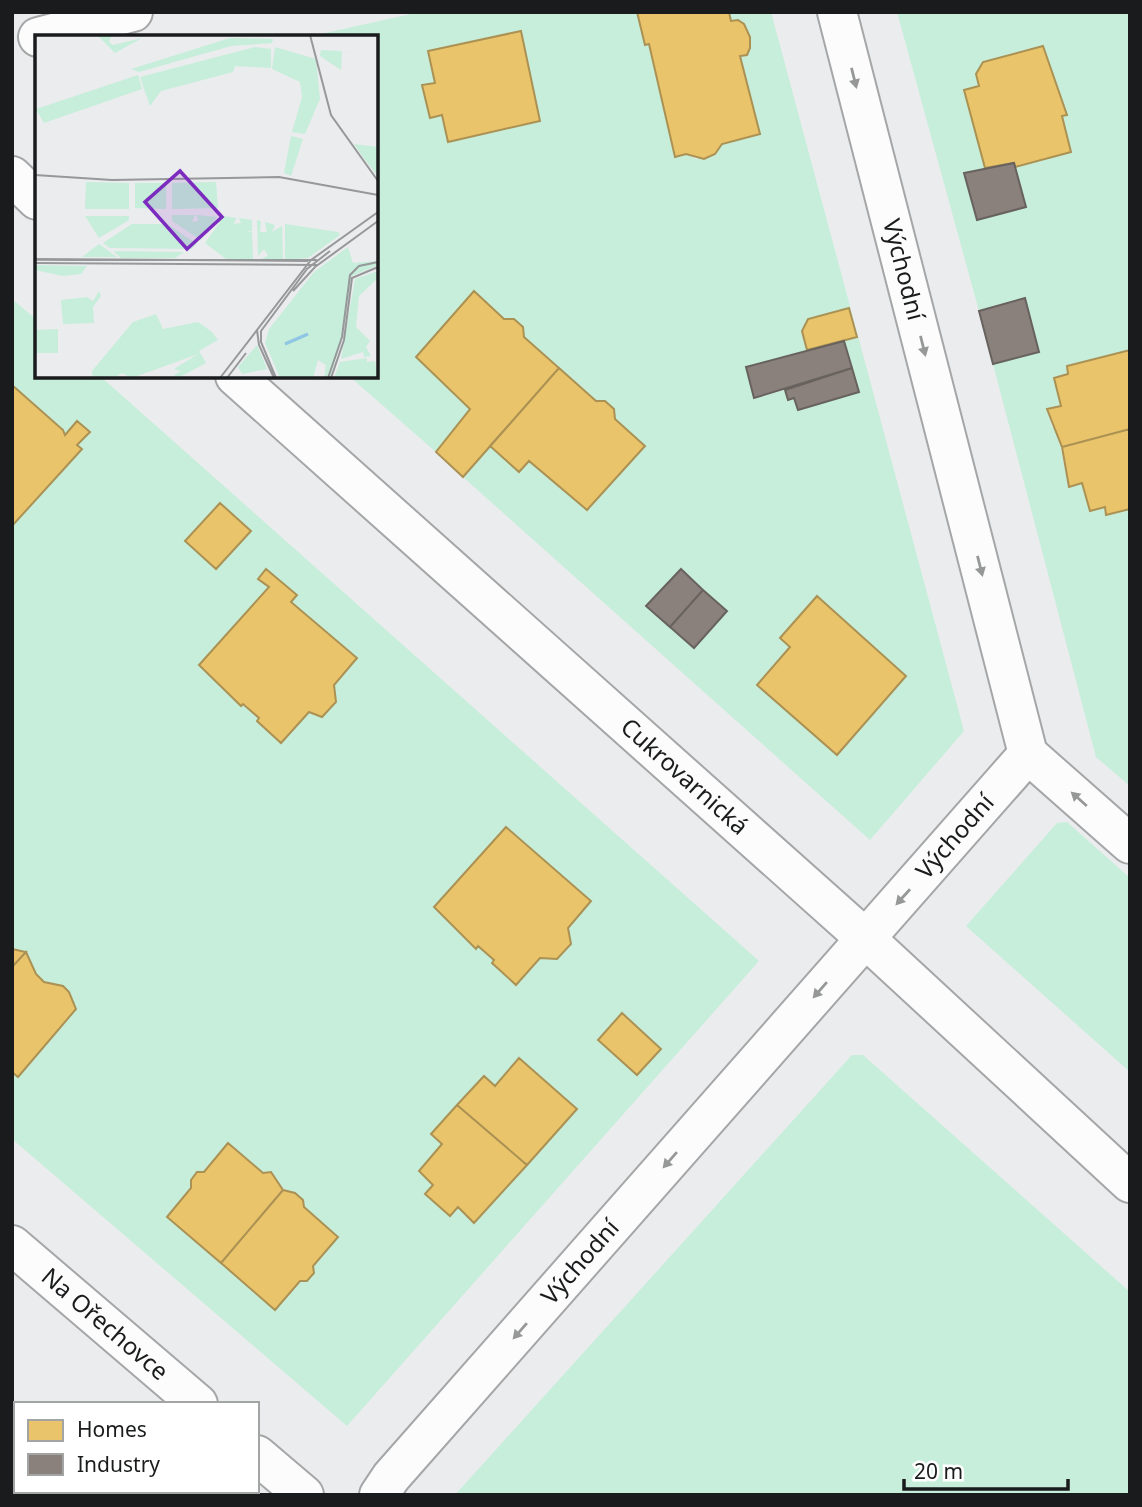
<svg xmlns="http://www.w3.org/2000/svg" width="1142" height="1507" font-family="'Noto Sans',sans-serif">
<rect width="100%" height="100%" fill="#ebecee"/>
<path fill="#c6eeda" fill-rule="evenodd" d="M420 12H637L645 44H649L675 157 686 154 696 159 715 154 722 144 760 134 740 56 747 55C753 42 750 28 738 20L731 21 729 12H771L964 731 870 840 463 477 490 446 519 472 529 461 587 510 645 446 615 419 614 409 605 401H596L524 337 523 327 514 319H504L474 292 416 356 470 409 436 452 349 376H376V37H307ZM521 31 540 121 442 115 429 117 422 86 435 83 428 51ZM844 341 859 392 798 410 794 398 788 400 785 390 754 398 746 367ZM681 569 726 610 694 648 646 606ZM817 597 906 676 837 755 757 685 790 647 780 637Z
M897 12H1130V350L1067 366 1068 374 1054 378 1061 406 1047 410 1052 427 1056 426 1069 487 1082 483 1105 507 1106 514 1130 509V786L1096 757 993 364 1039 352 1025 298 979 311ZM1043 46 1067 115 1062 116 1071 151 1015 167 1025 207 978 220 964 173 985 168 964 90 979 86 976 74 983 62Z
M12 299 37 320V376H100L759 961 347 1426 12 1139V1072L74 1008C69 980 60 989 43 981 33 976 30 961 26 952L12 949V526L82 450 77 445 90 432 77 421 65 435 63 430 12 385ZM220 503 251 531 185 541V540ZM266 569 297 595 291 602 356 658 334 685 336 702 322 717 309 712 281 743 257 721 259 718 244 704 241 706 199 665 269 587 259 579ZM505 827 591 901 568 928 570 944 557 959 540 958 516 985 492 964 494 960 478 946 475 948 434 907ZM623 1013 661 1049 637 1075 598 1040ZM519 1059 527 1165 475 1223 458 1207 449 1216 426 1194 433 1185 419 1171 442 1144 432 1134 483 1076 495 1086ZM229 1143 263 1173 271 1172 287 1193H295L303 1200 304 1207 338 1237 313 1266 307 1280 300 1281 275 1310 167 1217 191 1188V1180L197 1173 204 1172Z
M1067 822 1130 878V1072L966 926 1057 823Z
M852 1055H863L1130 1292V1495H455Z"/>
<path fill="#e9c46a" stroke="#ab9153" stroke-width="2" d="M637 12H729L731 21 738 20 744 24 750 37V48L747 55 740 56 760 134 722 144 715 154 704 159 686 154 675 157 649 44 645 45Z
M521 31 540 121 448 142 442 115 430 118 422 85 435 83 428 51Z
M1043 46 1067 115 1062 116 1071 152 1015 167 1014 163 985 168 964 90 979 86 976 74 983 62Z
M474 291 504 319H514L523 327 524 337 559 368 463 477 436 452 470 409 416 357Z
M849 308 857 337 807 350 802 331 808 319Z
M1130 350V429L1062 447 1047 409 1061 406 1054 378 1068 374 1067 366Z
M559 368 596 401H605L614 409 615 419 645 446 587 510 529 461 519 472 490 446Z
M12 385 63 430 65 435 77 421 90 432 77 445 82 449 12 526Z
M1130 429V509L1106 515 1105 507 1090 511 1082 483 1069 487 1062 447Z
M220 503 251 531 216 569 185 541Z
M266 569 297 595 291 602 357 658 334 685 336 702 322 717 309 712 281 743 257 721 259 718 243 704 241 706 199 665 269 587 258 579Z
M817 596 906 676 837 755 757 685 790 647 780 638Z
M506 827 591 901 568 928 571 944 557 959 540 958 516 985 492 963 494 960 478 946 476 949 434 907Z
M12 949 26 952 12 967Z
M26 952 36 974 44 982 63 986 69 992 76 1009 18 1077 12 1072V967Z
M622 1013 661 1049 637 1075 598 1040Z
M519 1058 577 1109 527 1165 457 1105 484 1076 495 1086Z
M457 1105 527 1165 474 1223 458 1207 450 1216 425 1194 433 1185 419 1171 442 1144 431 1134Z
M228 1143 263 1173 271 1172 283 1190 221 1263 167 1217 191 1188V1180L197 1172H204Z
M283 1190 295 1193 303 1200 304 1207 338 1237 313 1266 314 1273 307 1281H300L275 1310 221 1263Z
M16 1442V1491H93L90 1495H12V1445Z"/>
<path fill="#8a817c" stroke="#68625f" stroke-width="2" d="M1014 163 1026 207 977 220 964 173Z
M1025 298 1039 352 993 364 979 311Z
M844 341 852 368 754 398 746 367Z
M852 368 859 392 798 410 794 398 788 400 785 390Z
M681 569 703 590 670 627 646 606Z
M703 590 727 611 694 648 670 627Z"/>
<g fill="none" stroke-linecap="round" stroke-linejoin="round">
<defs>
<g id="minor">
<path id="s1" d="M837 12 1028 754"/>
<path d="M38 37 133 12"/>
<path d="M12 176 37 200"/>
<path id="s2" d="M235 376 866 939 1130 1183"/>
<path d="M1028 754 1130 844"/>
<path id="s3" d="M12 1245 198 1404"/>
<path d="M257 1455 304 1495"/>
<path id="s4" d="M379 1495 391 1477 1028 754"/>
</g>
</defs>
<use href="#minor" stroke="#a5a6a7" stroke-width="42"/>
<use href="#minor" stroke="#fcfcfc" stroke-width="38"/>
</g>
<defs><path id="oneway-solid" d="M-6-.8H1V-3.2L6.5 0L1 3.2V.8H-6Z" transform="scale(1.75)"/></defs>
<g fill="#969797">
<use href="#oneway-solid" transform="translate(854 78) rotate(76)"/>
<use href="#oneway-solid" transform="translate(923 346) rotate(76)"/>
<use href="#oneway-solid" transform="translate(980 566) rotate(76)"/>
<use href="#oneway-solid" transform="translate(1079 799) rotate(-138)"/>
<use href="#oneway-solid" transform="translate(903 897) rotate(132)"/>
<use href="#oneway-solid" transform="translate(820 990) rotate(131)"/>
<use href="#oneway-solid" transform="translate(670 1160) rotate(131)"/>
<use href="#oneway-solid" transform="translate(520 1331) rotate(131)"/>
</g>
<g text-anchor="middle" stroke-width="7" stroke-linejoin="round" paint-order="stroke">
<g font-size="24" fill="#1a1b1c" stroke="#fff">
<text dy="8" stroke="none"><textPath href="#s1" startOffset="266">Východní</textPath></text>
<text dy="8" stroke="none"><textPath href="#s2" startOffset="602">Cukrovarnická</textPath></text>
<text dy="8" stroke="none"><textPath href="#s4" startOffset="875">Východní</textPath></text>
<text dy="8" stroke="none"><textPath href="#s4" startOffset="308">Východní</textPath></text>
<text dy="8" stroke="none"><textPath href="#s3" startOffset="122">Na Ořechovce</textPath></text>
</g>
</g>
<g transform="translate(35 35)">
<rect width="343" height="343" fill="#ebecee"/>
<path d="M62 0H77L74 7 78 10 107 3 80 18ZM195 3 238 4 237 8 196 11 104 37 96 34ZM220 12 236 14V33L200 31 198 37 126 56 115 71 105 42ZM240 12 281 24 285 64 270 99 257 97 267 62 265 47 237 34ZM286 15 320 17 307 16 306 35 285 21ZM103 40 107 54 9 88 1 74ZM256 101 268 104 256 141 249 138ZM319 109 343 112V141L330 125ZM51 147 94 148V174H50ZM181 147 183 173 137 174V148ZM131 148V174L100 173V148ZM137 180H160L157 187 164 186 161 180 182 182 166 205 137 186ZM50 181H94V185L64 203ZM189 181 201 183 199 189 206 188 204 183 217 185V196L210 197H217L218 224H191L170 208ZM222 185 226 186 225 197H232L230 187 240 190 237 197 247 191 248 225 225 224 233 221 229 214 223 221ZM97 189H132L162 209 156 214 75 213 68 208ZM250 189 303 197 305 200 273 223 250 225ZM64 209 82 222H47ZM313 212 318 228 343 226V230L317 241 308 301 295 343H289L291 330 283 325 278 343H245L230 308 234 294 279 237ZM79 217 80 216 149 217 140 223H86ZM0 230 52 231 46 239 28 241 0 235ZM343 236V243L324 261 321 292 335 306 331 312 336 321 329 322 328 317 306 324 320 244ZM64 256 66 261 58 272 59 288 28 289 26 265 52 262 58 266ZM121 279 128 294 163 287 177 297 183 305 164 316 171 328 143 343 139 340 146 336 139 334 163 319 97 343 87 338 79 343H58L57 336 98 287ZM23 294V318H0V295ZM222 310 232 334 207 339 203 332ZM332 323V327L340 326 343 343H299L305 327Z" fill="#c6eeda"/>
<path fill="none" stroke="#8fc6e4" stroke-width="3.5" d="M250 309 273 299"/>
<path fill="none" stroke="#97989a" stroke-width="2" d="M275 0 296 80 343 146M0 140 77 145 244 142 343 160M0 224 273 226M0 225H282M0 228 282 230M258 256 280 232 343 186M222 295 224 310 239 343M185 343 276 225 343 177M192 343 211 318M241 343 226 307V296L272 234 295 216M293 343 307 302 315 240 324 231 343 227M296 343 309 305 317 243 343 232"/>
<path fill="#7b2cbf" fill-opacity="0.15" stroke="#7b2cbf" stroke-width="3.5" d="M145 136 187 182 152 214 110 167Z"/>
<rect width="343" height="343" fill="none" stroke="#1a1b1c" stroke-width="3.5"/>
</g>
<rect width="1142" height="1507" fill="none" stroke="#1a1b1c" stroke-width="28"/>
<rect x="14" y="1402" width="245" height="91" fill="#ffffff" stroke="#a3a4a4" stroke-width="2"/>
<rect x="28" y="1420" width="35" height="21" fill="#e9c46a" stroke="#a3a4a4" stroke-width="2"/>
<text x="77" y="1437" font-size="21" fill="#1a1b1c">Homes</text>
<rect x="28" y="1454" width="35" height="21" fill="#8a817c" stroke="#a3a4a4" stroke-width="2"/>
<text x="77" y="1472" font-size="21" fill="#1a1b1c">Industry</text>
<path d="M904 1479v10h164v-10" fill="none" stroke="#1a1b1c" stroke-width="3.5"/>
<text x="914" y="1479" font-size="21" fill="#1a1b1c" stroke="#ffffff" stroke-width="5" paint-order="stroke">20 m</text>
</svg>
